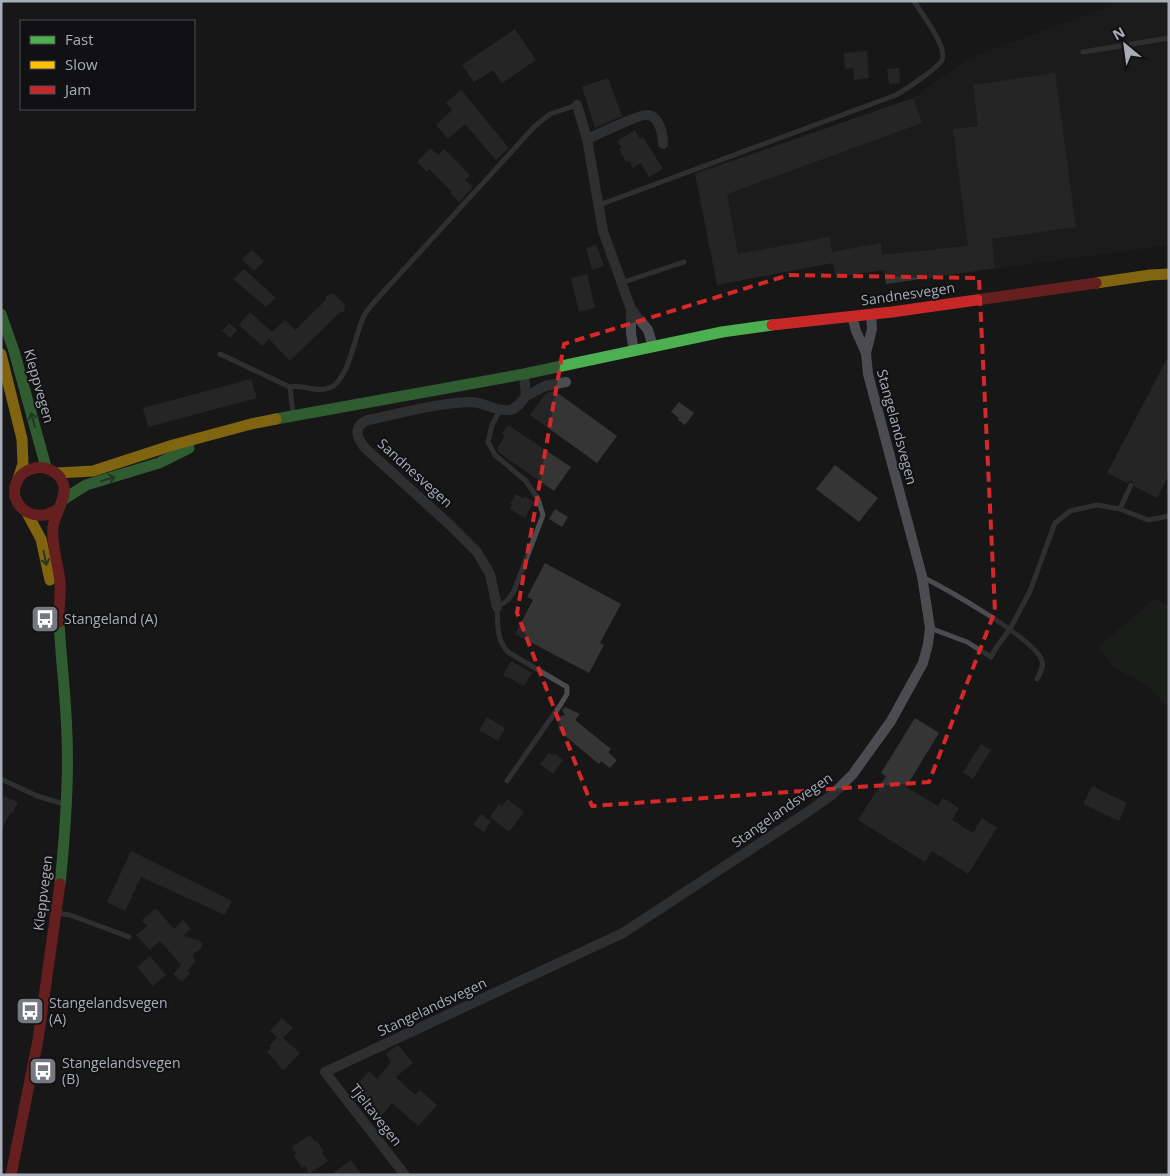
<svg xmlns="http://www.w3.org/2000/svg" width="1170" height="1176" font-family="'Open Sans',sans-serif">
<rect width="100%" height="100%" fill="#171717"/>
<path fill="#212123" d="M1124 1H1169V245L886 284 884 270 836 277 832 263 717 285 695 173 913 98 969 58Z"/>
<path fill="#1d241e" d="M1154 599 1169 606V708L1146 685 1114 667 1098 647Z"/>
<path fill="#353536" d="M515 29 536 60 502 83 493 70 474 82 462 65Z
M867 51 869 78 854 80 853 68 845 69 844 53Z
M899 68 900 83 889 84 887 69Z
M1055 73 1076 227 992 239 995 268 886 284 884 270 836 277 833 263 717 285 695 174 913 98 922 123 727 194 738 254 830 237 832 252 881 243 882 255 968 246 953 129 978 126 973 85Z
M608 78 622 116 595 128 582 87Z
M461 90 509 148 496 160 465 124 448 139 436 125 452 110 446 103Z
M635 130 640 139 643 137 663 169 649 177 641 163 633 168 629 161 626 162 619 149 622 148 617 141Z
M430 148 438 155 444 149 470 175 465 180 473 187 459 202 450 193 451 191 429 169 427 172 417 162Z
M596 245 604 266 592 270 586 248Z
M252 250 264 261 254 271 242 259Z
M244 269 276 298 266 307 233 279Z
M587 274 595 308 579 312 571 278Z
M333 293 345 305 344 311 338 314 290 361 269 339 262 346 239 325 250 312 272 332 285 320 295 330 326 300V296Z
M229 323 237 330 230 338 222 331Z
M1169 355V475L1157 498 1135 487 1133 481H1130L1127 483 1107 473Z
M251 379 257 398 148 427 143 408Z
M555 391 617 436 597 463 530 415 546 393Z
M679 402 694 413 685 425 678 420 679 418 671 412Z
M508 425 571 467 554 491 498 452 497 449 505 436 502 434Z
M835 465 878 498 859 522 816 489Z
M516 494 523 498 524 496 534 502 525 518 510 509 512 505 510 504Z
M555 509 568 517 562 527 549 519Z
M545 563 621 604 600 643 604 645 589 673 515 634 533 600 527 597Z
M511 661 532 673 524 686 503 675Z
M565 707 580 714 575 720 611 749 608 752 617 760 610 768 601 761 599 764 559 731 557 721 558 717 565 715 562 710Z
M487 717 505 728 498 741 479 730Z
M915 718 939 733 906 787 938 806 943 798 959 808 952 820 973 833 982 818 997 828 968 874 932 851 925 862 858 820 886 776 881 773Z
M981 744 991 750 973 779 963 772Z
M549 753 553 755 554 753 563 760 553 774 540 764Z
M1092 786 1127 803 1119 821 1083 804Z
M4 796 18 802 12 814 10 813 1 831V802Z
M507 799 524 812 509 832 490 817 499 804 502 806Z
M481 814 491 821 484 832 473 825Z
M131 851 232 901 225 915 141 877 125 911 107 902Z
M156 908 174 929 183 920 191 929 183 936 199 940 202 943V948L193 954 195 962 188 971 190 973 182 982 173 974 181 965 160 941 150 950 136 935 147 926 142 920Z
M150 956 166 975 153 986 137 967Z
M282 1018 293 1028 283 1038 300 1053 283 1071 277 1064 278 1063 267 1052 271 1048 269 1046 277 1037 270 1031Z
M398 1045 413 1063 396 1077 415 1095 420 1090 437 1105 418 1126 392 1103 381 1116 355 1091 358 1088 356 1086 369 1071 377 1079 391 1062 386 1054Z
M310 1135 315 1142 317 1141 324 1152 322 1153 328 1161 309 1174 305 1166 302 1168 294 1156 296 1154 292 1147Z
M351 1160 362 1175H330Z"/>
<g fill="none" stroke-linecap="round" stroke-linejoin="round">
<path stroke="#4b4c50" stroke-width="5" d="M1083 52 1169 38
M599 205 896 95C905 90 938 68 942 60 948 47 921 13 914 1
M621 283 684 262
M220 354 290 387C303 384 316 393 329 388 349 382 355 333 364 316 367 310 372 305 376 300L535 126 550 114 577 105
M290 387 293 414
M500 410 492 425 488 442 495 455 526 481 538 499 543 515 514 591 508 600 497 607C498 623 496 640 508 652L567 687V694L561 704 507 781
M1120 509 1131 485
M922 577C944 587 1038 641 1042 661 1044 667 1040 673 1037 679
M930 628 967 642 991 657 996 648 1010 629 1030 591 1055 523 1070 511 1097 505 1120 509 1148 520 1169 516
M1 779 37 796 64 804
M57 913 70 915 129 937"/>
<path stroke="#4b4c50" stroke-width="10" d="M577 105 587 139 603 231 631 309 648 330 653 347
M587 139C597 135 641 113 648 115 660 117 663 135 663 144
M631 309V333L634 351
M852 316 856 331 866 353
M526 396 545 386 566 382
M497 607 490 574 477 552 450 525 365 448C356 437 353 426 368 420 402 413 437 403 471 402 484 402 496 412 509 410 517 409 521 402 526 396L524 374
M405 1175 325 1072 623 933 806 813 832 795 853 774 891 721 923 663 928 644 930 628 922 576 868 374 866 353 872 329 871 314"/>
<path stroke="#4caf50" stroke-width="11" d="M1 314 14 351 46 467
M276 419 524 374 722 332 772 325
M64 499 86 485 159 463 189 448
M59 622C61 660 66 698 67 736 69 786 65 835 60 884"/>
<path stroke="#ffc107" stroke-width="11" d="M1096 283 1150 275 1169 274
M1 354 22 439 23 464 18 479
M57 473 93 471 173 445 251 424 276 419
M27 513 41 539 50 580"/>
<path stroke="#c62828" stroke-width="11" d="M772 325 892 312 1096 283
M57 510C52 512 48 515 43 515 27 517 12 504 15 487 18 470 40 462 54 472 59 475 63 481 64 487 66 498 55 514 53 527 51 547 59 565 60 584 61 597 58 609 59 622
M11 1175 38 1040 60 884"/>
</g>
<defs><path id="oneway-shaft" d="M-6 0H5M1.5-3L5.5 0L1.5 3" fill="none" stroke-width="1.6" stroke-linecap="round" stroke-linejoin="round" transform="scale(1.25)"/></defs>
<g stroke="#2e6032">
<use href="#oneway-shaft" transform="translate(33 420) rotate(-106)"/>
<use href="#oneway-shaft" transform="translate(108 479) rotate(-17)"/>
<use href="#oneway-shaft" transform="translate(45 558) rotate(78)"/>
</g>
<path d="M0 0H1170V1176H0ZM789 275 979 278 995 611 929 782 592 806 517 613 564 344Z" fill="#171717" fill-opacity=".55" fill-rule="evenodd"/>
<path fill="none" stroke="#d62828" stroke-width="4" stroke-dasharray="10 6" stroke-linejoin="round" d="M789 275 979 278 995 611 929 782 592 806 517 613 564 344Z"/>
<defs>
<symbol id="bus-square" viewBox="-11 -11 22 22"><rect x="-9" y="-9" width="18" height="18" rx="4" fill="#757880" stroke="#111113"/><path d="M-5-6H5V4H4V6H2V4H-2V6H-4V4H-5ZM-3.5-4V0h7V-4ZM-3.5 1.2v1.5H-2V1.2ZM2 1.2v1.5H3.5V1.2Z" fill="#fff"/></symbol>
</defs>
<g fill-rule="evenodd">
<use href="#bus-square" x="29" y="603" width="32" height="32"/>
<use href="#bus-square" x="14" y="995" width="32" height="32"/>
<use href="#bus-square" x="27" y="1055" width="32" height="32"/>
</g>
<g text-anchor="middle" stroke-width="4" stroke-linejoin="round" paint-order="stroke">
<g font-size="14" fill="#a8adb8" stroke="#111113">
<text transform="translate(908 294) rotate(-8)" y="5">Sandnesvegen</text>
<text transform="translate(39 386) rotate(74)" y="5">Kleppvegen</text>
<text transform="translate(897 427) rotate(75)" y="5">Stangelandsvegen</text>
<text transform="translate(415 473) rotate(42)" y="5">Sandnesvegen</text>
<text transform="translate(782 810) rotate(-35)" y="5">Stangelandsvegen</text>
<text transform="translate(43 893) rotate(-83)" y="5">Kleppvegen</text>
<text transform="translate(432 1007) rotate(-25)" y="5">Stangelandsvegen</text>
<text transform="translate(376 1115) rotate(52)" y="5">Tjeltavegen</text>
</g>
<g font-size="14" fill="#a8adb8" stroke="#111113" text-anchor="start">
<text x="64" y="624">Stangeland (A)</text>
<text x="49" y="1008">Stangelandsvegen<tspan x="49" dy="16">(A)</tspan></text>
<text x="62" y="1068">Stangelandsvegen<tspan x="62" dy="16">(B)</tspan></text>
</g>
</g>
<rect width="1170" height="1176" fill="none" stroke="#a8adb8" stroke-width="5"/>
<rect x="20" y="20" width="175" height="90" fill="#111113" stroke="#4d4f55"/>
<rect x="30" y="36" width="25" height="8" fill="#4caf50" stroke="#4d4f55"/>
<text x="65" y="45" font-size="15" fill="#a8adb8">Fast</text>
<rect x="30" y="61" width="25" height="8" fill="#ffc107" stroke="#4d4f55"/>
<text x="65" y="70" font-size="15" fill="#a8adb8">Slow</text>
<rect x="30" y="86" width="25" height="8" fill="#c62828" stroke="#4d4f55"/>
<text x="65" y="95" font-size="15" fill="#a8adb8">Jam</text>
<g transform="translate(1125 45) rotate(331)" stroke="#111113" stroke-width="4" paint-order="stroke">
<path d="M0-4L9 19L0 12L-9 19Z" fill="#a8adb8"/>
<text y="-8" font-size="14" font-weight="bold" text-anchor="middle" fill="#a8adb8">N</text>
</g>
</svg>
